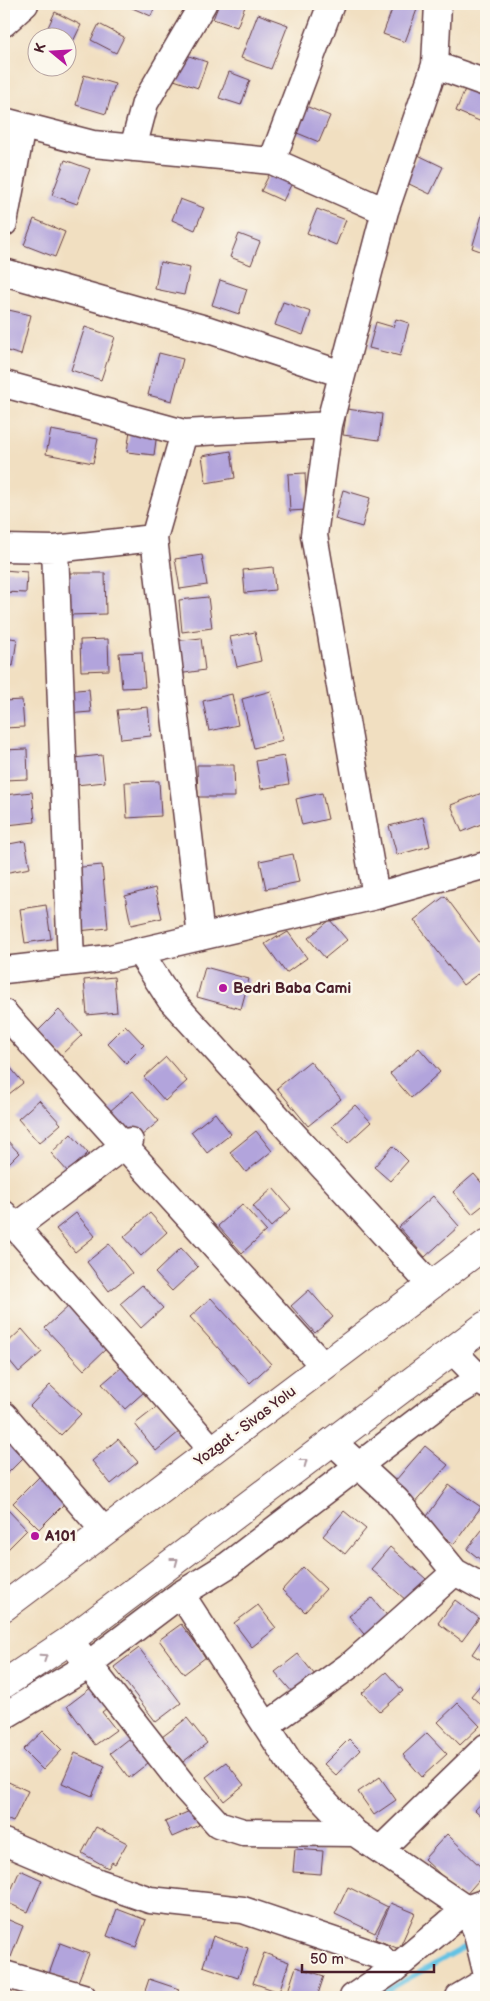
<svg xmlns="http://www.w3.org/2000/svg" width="490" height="2001" font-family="'Balsamiq Sans',sans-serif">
<rect width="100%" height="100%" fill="#fbf7ec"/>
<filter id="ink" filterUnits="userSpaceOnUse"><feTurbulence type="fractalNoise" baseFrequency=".02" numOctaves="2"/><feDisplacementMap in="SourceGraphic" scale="10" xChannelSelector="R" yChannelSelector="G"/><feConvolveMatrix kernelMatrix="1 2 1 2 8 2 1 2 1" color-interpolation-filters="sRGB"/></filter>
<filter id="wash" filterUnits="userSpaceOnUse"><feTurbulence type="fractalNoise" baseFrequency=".0096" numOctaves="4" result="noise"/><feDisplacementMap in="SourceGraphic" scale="20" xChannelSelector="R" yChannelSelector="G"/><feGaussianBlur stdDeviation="1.12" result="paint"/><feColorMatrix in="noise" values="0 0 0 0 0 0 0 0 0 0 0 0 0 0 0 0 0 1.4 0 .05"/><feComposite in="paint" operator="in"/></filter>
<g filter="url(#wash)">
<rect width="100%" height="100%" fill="#f1dfc1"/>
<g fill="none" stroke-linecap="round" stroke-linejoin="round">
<path stroke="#64c2e3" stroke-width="5" d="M379 1995 472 1943"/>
</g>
<g id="blocks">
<path fill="#b2a4dc" d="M131 4H156L151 16 130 7Z
M219 4H246L237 27 213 19Z
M394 4H419L405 42 383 34Z
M55 12 81 25 68 52V38H43Z
M258 14 288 25 271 69 241 58Z
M99 24 124 37 116 53 91 40Z
M177 52 207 62 198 88 168 78Z
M229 72 250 80 241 105 219 98Z
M84 75 115 84 106 114 76 105Z
M465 89 486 97 484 123 456 111Z
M296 102 330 116 319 142 285 128Z
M418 155 443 167 430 194 405 182Z
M65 160 90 169 77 204 52 195Z
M273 167 295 177 283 201 261 191Z
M180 199 204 208 195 230 172 220Z
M317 209 346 220 336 245 307 233Z
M482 215 486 216V253L472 248Z
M34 219 65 232 55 257 24 245Z
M239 234 260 242 251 265 230 257Z
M160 262 190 268 184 295 155 289Z
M220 280 247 289 239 314 212 305Z
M283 302 311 312 303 335 275 325Z
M4 309 31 315 21 355 4 350Z
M396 319 409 323 400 356 369 348 376 322 393 327Z
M85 327 115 337 101 380 71 370Z
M159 353 183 359 172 401 148 395Z
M347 409 382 414 379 440 343 435Z
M51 430 98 439 93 463 46 454Z
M130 430 157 433 154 455 127 452Z
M231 451 235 478 206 483 202 456Z
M305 473 307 510 290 511 288 474Z
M343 490 370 498 362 527 335 519Z
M202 555 207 585 180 589 175 559Z
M273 567 275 590 245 593 243 570Z
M4 570 27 572 26 593 4 592Z
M68 573H105L106 614 69 615Z
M208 597 212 628 182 632 179 600Z
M255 632 261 661 237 667 230 637Z
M4 637 17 639 13 666 4 664Z
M201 638 205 670 178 674 174 641Z
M108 639 109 670 81 671 80 640Z
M142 652 145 687 122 688 119 653Z
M89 689 91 712 66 714 64 691Z
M271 691 283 740 254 748 242 699Z
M232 694 238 725 209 731 203 701Z
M22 700 24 727 4 728V701Z
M148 707 151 736 121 739 117 710Z
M27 749 28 779 4 780V750Z
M102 755 105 782 76 785 74 758Z
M284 756 289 784 261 789 256 761Z
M197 765H234L235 797H198Z
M159 781 161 816 127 818 125 782Z
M32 792 35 822 7 825 4 795Z
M322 793 328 819 302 825 296 799Z
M482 793 486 804V822L462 832 451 805Z
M423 817 430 846 397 855 389 826Z
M25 841 30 868 4 873V845Z
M293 854 299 882 266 889 260 861Z
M102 865 108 928 78 931 72 868Z
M155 888 162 918 131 925 125 896Z
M445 896 486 951V968L463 985 414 920Z
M46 905 51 939 25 943 20 909Z
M330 920 347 940 325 958 308 938Z
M288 932 307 958 286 973 265 944 277 936 278 938Z
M205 967 249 979 241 1009 197 997Z
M114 977 117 1012 87 1015 84 980Z
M59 1010 82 1035 61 1055 38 1031Z
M125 1025 144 1045 126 1063 107 1043Z
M419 1048 440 1072 411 1098 390 1074Z
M166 1057 187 1081 165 1101 144 1077Z
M310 1061 341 1099 308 1126 277 1088Z
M6 1062 23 1083 4 1098V1063Z
M133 1091 159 1121 135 1141 109 1112Z
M39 1100 61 1124 39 1143 18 1119Z
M355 1105 371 1122 348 1143 332 1126Z
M215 1113 231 1134 207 1153 191 1132Z
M256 1131 272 1151 246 1172 230 1152Z
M71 1134 88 1153 68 1172 51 1153Z
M4 1137 19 1153 4 1168Z
M393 1146 408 1161 390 1181 374 1167Z
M474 1174 486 1188V1203L472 1214 453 1192Z
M273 1188 291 1209 271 1227 253 1206Z
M433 1196 459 1226 425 1257 399 1227Z
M242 1204 266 1231 242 1253 218 1226Z
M76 1213 95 1236 75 1252 56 1229Z
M150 1213 167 1232 141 1256 124 1237Z
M109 1244 132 1273 109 1291 87 1262Z
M181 1248 198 1267 172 1291 155 1273Z
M142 1285 163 1308 141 1328 120 1304Z
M309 1290 333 1317 315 1333 291 1306Z
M211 1298 271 1364 250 1383 190 1317Z
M69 1306 107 1348 84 1370 45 1328Z
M22 1329 42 1352 19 1372 4 1354V1346Z
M122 1367 144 1392 125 1409 102 1384Z
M50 1385 81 1414 61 1435 30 1406Z
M158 1406 179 1432 156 1451 135 1424Z
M4 1438 23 1458 4 1477Z
M118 1439 138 1462 111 1484 92 1461Z
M425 1446 448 1465 412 1506 390 1487Z
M46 1470 72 1496 39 1529 13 1503Z
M449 1485 481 1507 454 1544 423 1522Z
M7 1509 27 1530 4 1553V1512Z
M344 1511 366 1529 345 1554 323 1536Z
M486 1525V1564L467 1549Z
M390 1547 426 1579 407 1601 371 1569Z
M303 1567 326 1589 305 1612 282 1590Z
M372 1598 391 1620 368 1639 349 1616Z
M455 1600 479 1618 462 1641 438 1623Z
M258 1605 276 1628 252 1647 234 1623Z
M181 1624 206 1657 184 1674 159 1640Z
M486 1633V1663L472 1654Z
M139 1648 181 1703 156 1722 114 1667Z
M298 1654 315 1675 293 1693 275 1672Z
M386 1672 403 1691 380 1712 362 1693Z
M486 1678V1709L471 1696Z
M96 1684 111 1705 102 1712 116 1730 95 1745 67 1706Z
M458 1703 480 1726 460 1745 438 1722Z
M187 1718 207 1743 183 1762 162 1737Z
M43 1731 62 1750 43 1770 23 1750Z
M427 1733 447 1754 422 1777 403 1755Z
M133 1735 153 1759 129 1778 110 1753Z
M349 1739 360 1750 336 1775 324 1764Z
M75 1753 105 1766 92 1796 62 1783Z
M226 1762 244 1785 224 1801 206 1777Z
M380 1777 396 1800 374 1815 358 1792Z
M4 1780 28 1791 13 1822 4 1818Z
M486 1798V1820L475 1810Z
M192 1810 199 1825 172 1837 165 1822Z
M96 1827 127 1843 115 1864 112 1862 108 1868 82 1853Z
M447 1834 486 1872 464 1897 424 1859Z
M295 1849 323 1851 321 1874 293 1872Z
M20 1870 42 1880 28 1912 6 1902Z
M348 1887 388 1907 375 1933 335 1914Z
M391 1903 415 1913 399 1949 375 1939Z
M117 1909 146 1920 136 1947 107 1936Z
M4 1918 23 1926 11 1957 4 1954Z
M213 1936 248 1948 238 1978 203 1966Z
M60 1943 89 1954 77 1984 49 1974Z
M264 1953 289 1962 279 1992 253 1983Z
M296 1967 324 1976 317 1997H286Z
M149 1979 179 1989 176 1997H143Z
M6 1992 22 1997H4Z"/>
</g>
</g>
<g filter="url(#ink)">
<use href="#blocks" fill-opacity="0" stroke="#633c42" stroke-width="1"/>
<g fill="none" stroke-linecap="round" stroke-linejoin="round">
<defs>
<path id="minor" d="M4 23 25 4
M435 65 486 83
M4 121 93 144 272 161 385 211
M133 148 145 103 203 4
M272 161 331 4
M4 223 22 126
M4 272 209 330 342 374
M4 384 184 433 329 425
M184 433 154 538 201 937
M4 548 55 549 154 538
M55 549 71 962
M376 896 314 535 329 425 385 211 435 65 438 4
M139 951 170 999 427 1281
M4 970 110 958 376 896 486 865
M4 1013 319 1361
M4 1214 207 1444
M16 1227 130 1141
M453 1351 486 1385
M4 1415 101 1527
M332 1441 396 1500 455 1572 486 1589
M181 1594 294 1769 355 1833 466 1909 476 1930 486 1971
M78 1651 186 1789 218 1824 243 1832 355 1833
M4 1716 78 1672 181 1594 228 1565 442 1402 486 1375
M266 1726 353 1663 455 1572
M4 1842 98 1882 150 1900 243 1910 379 1956 393 1970
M380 1850 486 1747
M4 1974 83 1997
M353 1997 393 1970 466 1909 486 1902
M459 1997 486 1981"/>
<path id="highway" d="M4 1607 486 1244
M4 1684 70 1640 486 1325"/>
</defs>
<use href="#minor" stroke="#633c42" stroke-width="29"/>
<use href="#highway" stroke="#633c42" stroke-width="30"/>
<use href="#minor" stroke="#fff" stroke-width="26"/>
<use href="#highway" stroke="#fff" stroke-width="28"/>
</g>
<defs><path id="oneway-chevron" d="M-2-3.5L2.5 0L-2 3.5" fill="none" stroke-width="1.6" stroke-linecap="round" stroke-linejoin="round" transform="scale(1.25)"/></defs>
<g stroke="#ae9aa0">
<use href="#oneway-chevron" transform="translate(304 1462) rotate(-37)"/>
<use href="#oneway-chevron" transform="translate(175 1561) rotate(-37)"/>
<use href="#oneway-chevron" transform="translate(44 1657) rotate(-34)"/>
</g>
</g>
<g fill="#b5179e" stroke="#fbf7ec" stroke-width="2">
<circle cx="223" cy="988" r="5"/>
<circle cx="35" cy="1536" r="5"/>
</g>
<g text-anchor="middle" stroke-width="5" stroke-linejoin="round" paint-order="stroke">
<g font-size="15" font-weight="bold" fill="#4a1f2b" stroke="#fbf7ec" text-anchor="start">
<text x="233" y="993">Bedri Baba Cami</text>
<text x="45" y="1541">A101</text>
</g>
<g font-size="15" fill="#4a1f2b" stroke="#fbf7ec">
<text transform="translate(245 1426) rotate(-37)" y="5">Yozgat - Sivas Yolu</text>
</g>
</g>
<rect width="490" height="2001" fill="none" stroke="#fbf7ec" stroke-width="20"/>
<g transform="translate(52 52) rotate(288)"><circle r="24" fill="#fbf7ec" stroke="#b4a19f"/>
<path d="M0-4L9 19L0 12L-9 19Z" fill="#b5179e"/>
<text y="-8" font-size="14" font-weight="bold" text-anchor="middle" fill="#4a1f2b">K</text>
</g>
<path d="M302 1964v8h132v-8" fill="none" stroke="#4a1f2b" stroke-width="2.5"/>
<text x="310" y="1964" font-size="15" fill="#4a1f2b" stroke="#fbf7ec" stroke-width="4" paint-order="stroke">50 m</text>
</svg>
